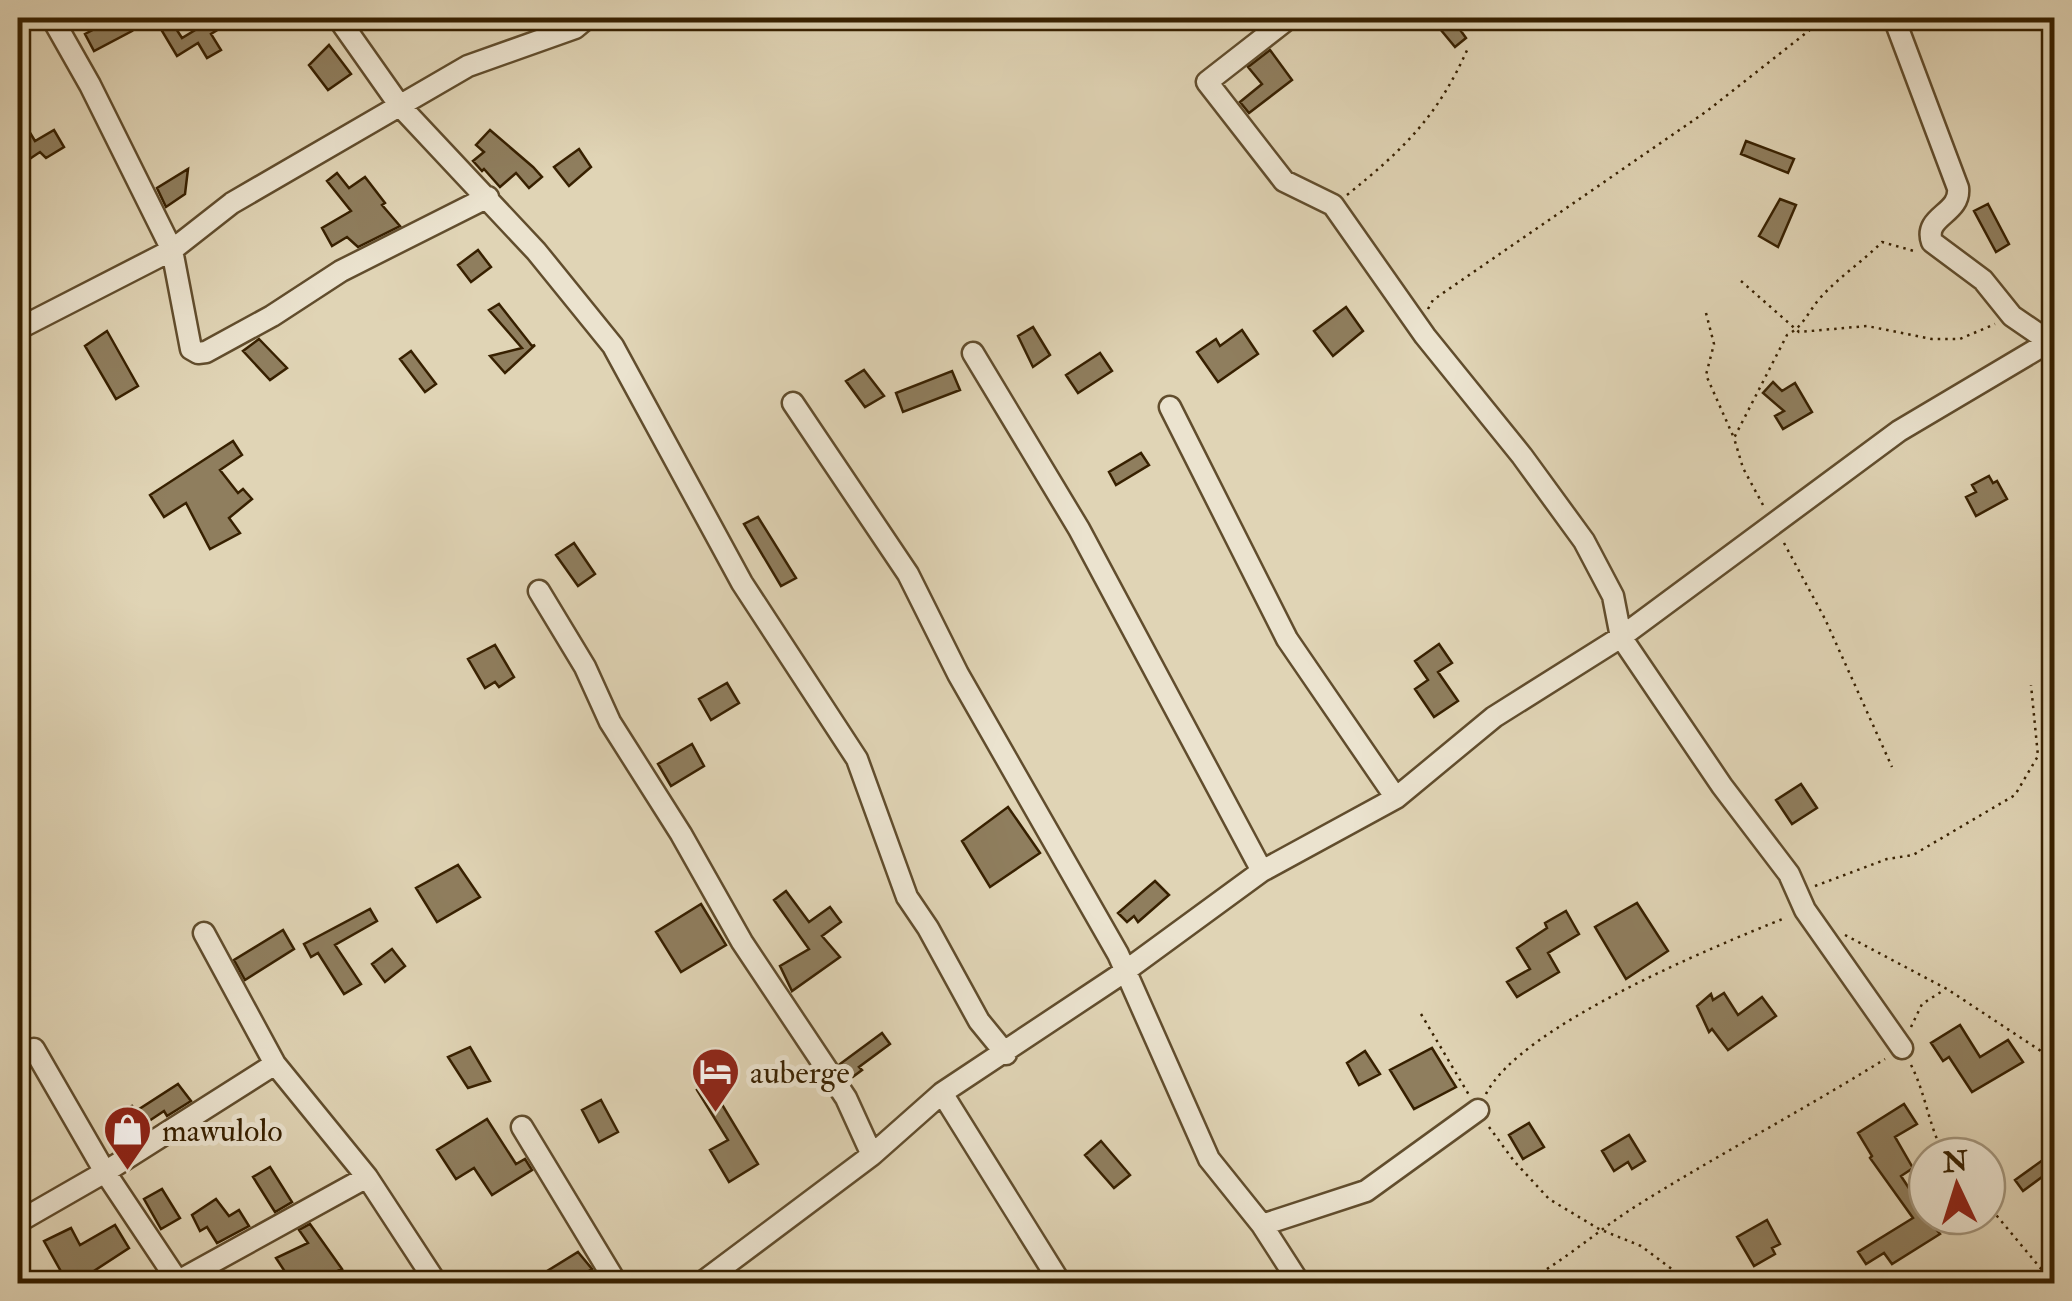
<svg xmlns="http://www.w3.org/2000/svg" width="2072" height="1301" font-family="'IM FELL Double Pica',serif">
<rect width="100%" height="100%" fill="#e0d4b5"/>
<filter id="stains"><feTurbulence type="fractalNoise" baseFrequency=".002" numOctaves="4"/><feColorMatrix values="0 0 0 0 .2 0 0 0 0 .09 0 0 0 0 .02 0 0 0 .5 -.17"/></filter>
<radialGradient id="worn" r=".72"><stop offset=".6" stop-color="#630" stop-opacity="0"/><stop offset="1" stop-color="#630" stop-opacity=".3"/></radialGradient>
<path fill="#8f7e5e" stroke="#372000" stroke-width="2.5" d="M116 18H125L132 31 94 51 85 34Z
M215 18H224L227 24 211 34 221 50 207 58 198 43 177 56 162 31 173 24 182 38Z
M1431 18H1480L1461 31 1466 38 1455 47Z
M329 45 351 74 328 90 309 65Z
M1270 50 1292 80 1249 113 1240 102 1262 84 1248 67Z
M18 113 35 141 54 130 64 147 46 158 40 152 28 160 23 152 18 155Z
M490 130 533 167 542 177 529 188 516 173 500 187 484 169 482 171 473 161 484 152 476 145Z
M1746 141 1794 159 1788 173 1741 154Z
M579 149 591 167 569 186 554 167Z
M188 169 185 194 166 207 157 188Z
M337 173 349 188 365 177 385 203 382 205 400 226 358 247 347 237 332 246 322 228 351 211 327 181Z
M1780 199 1796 205 1778 247 1759 236Z
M1988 204 2009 244 1996 252 1974 211Z
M478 250 491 267 471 282 458 265Z
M499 304 532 346 535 345 505 373 490 356 522 348 489 310Z
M1346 307 1363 331 1333 356 1314 331Z
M1033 327 1050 355 1033 367 1018 336Z
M1242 330 1258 354 1218 382 1197 352 1216 339 1220 346Z
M107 331 138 386 116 399 85 346Z
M259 339 287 368 270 380 243 351Z
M411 351 436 384 425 392 400 359Z
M1100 353 1112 371 1078 393 1066 375Z
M864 370 884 396 865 407 846 381Z
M952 371 960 390 903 412 896 393Z
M1773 382 1782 391 1795 383 1812 412 1783 429 1775 416 1784 411 1763 393Z
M233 441 242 455 220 470 238 493 243 489 252 499 229 518 240 533 210 549 186 503 164 517 150 495Z
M1141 453 1149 465 1116 485 1109 472Z
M1989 476 1993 483 1997 481 2007 499 1976 516 1966 497 1976 492 1972 485Z
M758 517 796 578 781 586 744 524Z
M574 543 595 574 578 586 556 555Z
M1439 644 1452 663 1438 672 1458 701 1434 717 1415 689 1428 680 1415 661Z
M495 645 514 677 499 687 495 682 485 688 468 659Z
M727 683 739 703 711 720 699 699Z
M692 744 704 766 671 786 658 764Z
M1801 784 1817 808 1792 824 1776 800Z
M1008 807 1040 853 990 887 962 841Z
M458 865 480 897 437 922 416 888Z
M1155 881 1169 895 1138 922 1134 916 1127 922 1118 913Z
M786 891 809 922 830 907 841 922 822 936 840 957 792 991 780 966 809 949 774 900Z
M1637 903 1668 951 1626 979 1595 927Z
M701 904 726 945 681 972 656 932Z
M370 909 377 921 335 945 361 984 344 994 318 953 311 957 304 944Z
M1566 911 1579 934 1548 953 1559 972 1517 997 1507 982 1530 969 1517 948 1547 928 1545 923Z
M283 930 294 949 245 980 234 960Z
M392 949 405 966 385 982 372 964Z
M1724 993 1738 1015 1762 997 1776 1016 1728 1050 1712 1029 1709 1032 1697 1006 1711 994 1713 1000Z
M1960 1025 1980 1057 2008 1040 2023 1062 1972 1092 1949 1057 1943 1061 1931 1043Z
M882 1033 890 1044 859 1067 862 1070 850 1079 840 1064Z
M470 1047 490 1081 468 1088 448 1057Z
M1432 1048 1456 1087 1414 1109 1390 1070Z
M1365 1051 1380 1074 1359 1085 1347 1063Z
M709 1083 758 1164 729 1182 710 1150 728 1140 697 1090Z
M178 1084 191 1101 167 1116 164 1111 128 1135 116 1116 132 1106 136 1111Z
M601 1100 618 1132 599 1142 582 1110Z
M1904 1104 1917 1124 1895 1137 1913 1168 1901 1176 1916 1199 1927 1192V1216H1931L1930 1221 1940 1234 1892 1264 1884 1253 1866 1264 1858 1252 1913 1218 1870 1158 1872 1156 1858 1133Z
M487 1119 516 1164 525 1159 532 1170 492 1195 474 1168 456 1179 437 1150Z
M1529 1123 1544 1147 1523 1159 1509 1135Z
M1629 1135 1645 1161 1632 1169 1628 1162 1614 1171 1602 1151Z
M1101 1141 1130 1175 1114 1188 1085 1155Z
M2054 1152V1168L2023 1191 2015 1180Z
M270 1167 292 1202 275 1212 253 1177Z
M162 1189 180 1218 161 1229 144 1199Z
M216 1199 229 1216 239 1210 249 1226 217 1243 207 1227 200 1231 192 1215Z
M1767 1220 1780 1244 1772 1248 1775 1254 1754 1266 1737 1237Z
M310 1224 342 1269 335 1272 342 1284H324L320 1276 305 1284H293L276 1258 308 1243 299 1230Z
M115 1225 129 1248 74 1284H68L44 1241 71 1228 80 1245Z
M578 1252 592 1269 567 1284H526Z"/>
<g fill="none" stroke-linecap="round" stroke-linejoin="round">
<defs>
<path id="minor" d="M52 18 90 85 172 250 191 349 198 353 206 352 272 316 341 271 488 197
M338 18 400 106 536 251 613 346 742 583 857 759 907 897 928 928 979 1021 1006 1054
M1289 18 1207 82 1284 181 1333 205 1425 336 1522 456 1584 541 1613 596 1621 637 1722 786 1789 874 1805 910 1902 1048
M1894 18 1958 188C1961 214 1923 216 1932 242L1983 280 2012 316 2050 342 2054 349
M18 329 172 250 232 203 468 66 575 28 587 18
M973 353 1079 529 1262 871
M793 403 908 574 958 674 1118 954 1209 1159 1262 1225 1300 1284
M1170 407 1287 639 1396 798
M539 591 585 667 610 722 681 834 742 942 846 1098 872 1155
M204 933 275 1064
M34 1049 105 1172 177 1280
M942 1093 1061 1284
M522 1127 617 1284
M18 1222 105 1172 275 1064 367 1177 437 1284
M1262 1225 1366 1191 1478 1110
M173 1284 367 1177
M700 1284 872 1155 942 1093 1124 972 1262 871 1396 798 1494 717 1621 637 1899 431 2054 339"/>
</defs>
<use href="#minor" stroke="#614d2d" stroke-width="25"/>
<path stroke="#372000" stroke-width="2.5" stroke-dasharray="2.5 5" stroke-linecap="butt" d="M1347 195C1404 149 1438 116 1468 48
M1741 281 1799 332 1867 326 1932 339H1960L1995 324
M1428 309 1433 300 1707 111 1825 18
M1706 313 1714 344 1706 375 1734 438
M1763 505 1743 468 1734 438 1787 335C1803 327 1808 312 1820 298 1839 277 1862 262 1882 242L1914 251
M1784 543 1825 619 1892 767
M1815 886 1887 859 1913 855 2015 795 2038 756 2031 685
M1845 935 1947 989 2047 1055 2054 1056
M1421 1014 1469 1095
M1911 1027 1922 1004 1944 990
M1911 1065C1926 1094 1929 1128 1945 1156
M1486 1094C1520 1026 1713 947 1785 918
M1489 1127 1514 1161 1549 1199 1599 1229 1641 1246 1692 1284
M1987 1204 2042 1270
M1521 1284C1564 1262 1600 1228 1641 1203 1721 1153 1805 1109 1885 1059"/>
<use href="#minor" stroke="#ebe3cf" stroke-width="20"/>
</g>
<defs>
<symbol id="hotel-pin" viewBox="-11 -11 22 30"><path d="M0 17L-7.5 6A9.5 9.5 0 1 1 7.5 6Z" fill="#8f2418" stroke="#ebe3cf"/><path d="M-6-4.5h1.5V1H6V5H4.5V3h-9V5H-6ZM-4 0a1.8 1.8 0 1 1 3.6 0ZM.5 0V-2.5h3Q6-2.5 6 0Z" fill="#fff"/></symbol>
<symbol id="shop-pin" viewBox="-11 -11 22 30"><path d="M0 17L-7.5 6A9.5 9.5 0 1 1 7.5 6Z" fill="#8f2418" stroke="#ebe3cf"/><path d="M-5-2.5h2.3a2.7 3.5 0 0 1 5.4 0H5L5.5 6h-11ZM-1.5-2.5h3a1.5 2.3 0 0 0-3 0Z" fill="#fff"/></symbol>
</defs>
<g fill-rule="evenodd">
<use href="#hotel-pin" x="688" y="1044" width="55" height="75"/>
<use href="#shop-pin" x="100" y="1102" width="55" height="75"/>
</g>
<g text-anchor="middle" stroke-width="10" stroke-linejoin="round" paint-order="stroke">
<g font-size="32" fill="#372000" stroke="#ebe3cf" text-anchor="start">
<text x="750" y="1083">auberge</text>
<text x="162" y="1141">mawulolo</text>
</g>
</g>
<rect width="2072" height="1301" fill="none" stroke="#e0d4b5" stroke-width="60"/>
<rect x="20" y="20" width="2032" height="1261" fill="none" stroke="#372000" stroke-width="5"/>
<rect x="30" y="30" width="2012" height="1241" fill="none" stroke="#372000" stroke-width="2.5"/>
<g transform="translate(1957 1186) rotate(356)"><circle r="48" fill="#ebe3cf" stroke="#a3957c" stroke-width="2.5"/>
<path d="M0-8L18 38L0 25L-18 38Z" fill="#8f2418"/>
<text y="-15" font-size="28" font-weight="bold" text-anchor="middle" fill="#372000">N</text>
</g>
<rect width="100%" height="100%" filter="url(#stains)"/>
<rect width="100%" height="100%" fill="url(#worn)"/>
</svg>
